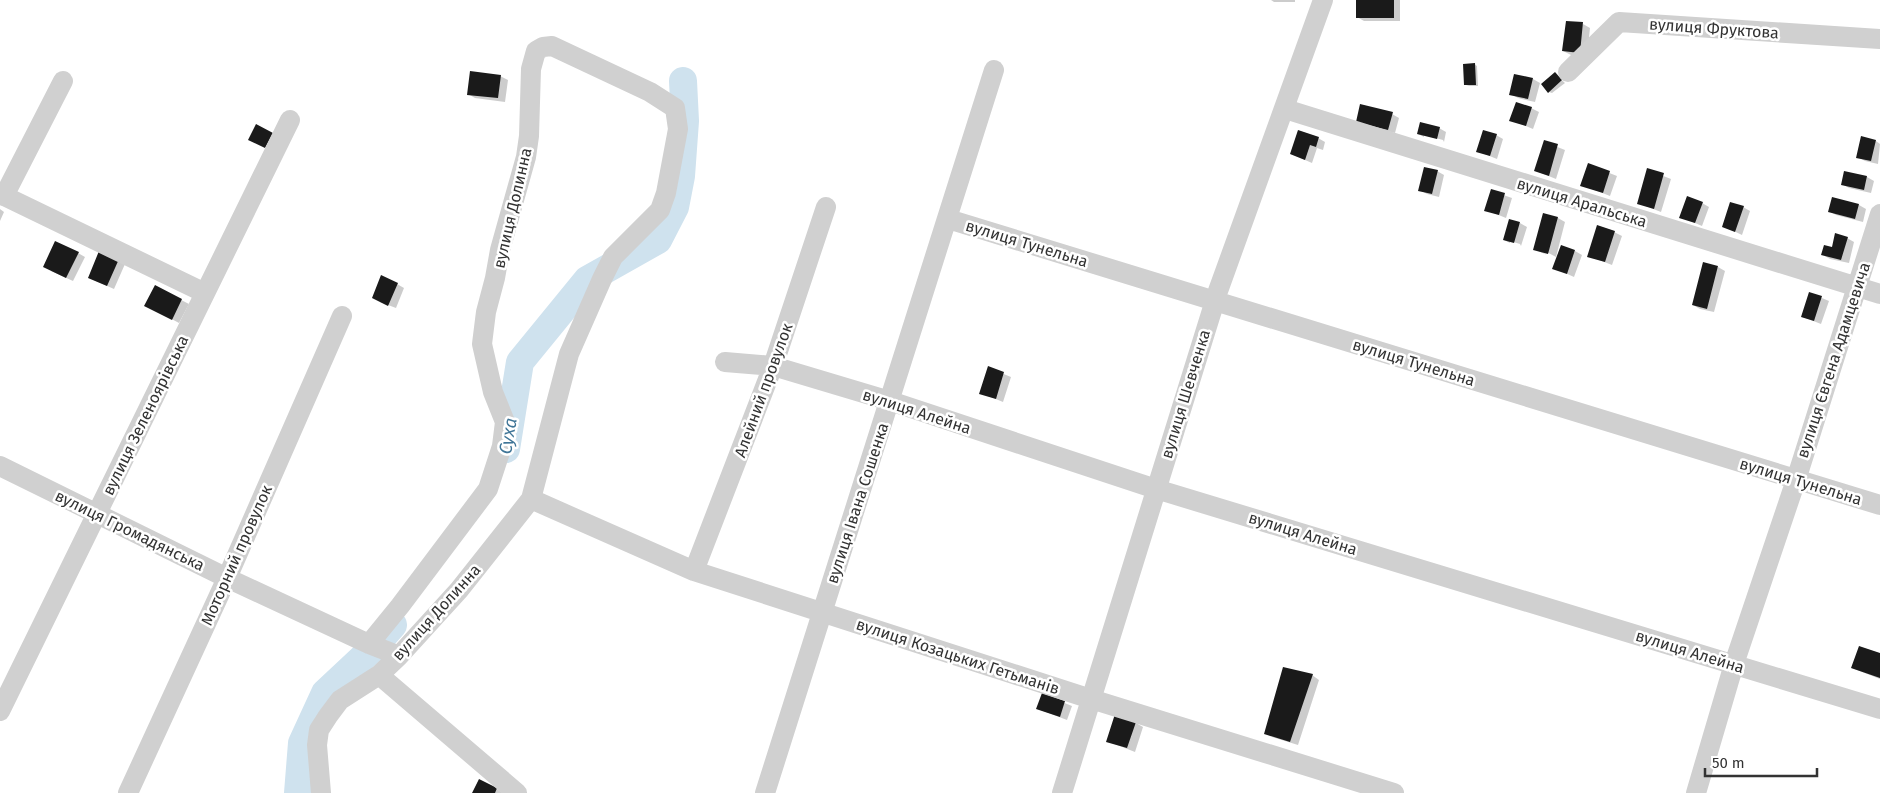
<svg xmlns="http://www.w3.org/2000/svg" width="1880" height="793" font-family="'Fira Sans',sans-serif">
<rect width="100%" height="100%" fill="#fff"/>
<path fill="#0003" d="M1271 0H1295V2H1274Z
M1357 0H1400V21H1364L1357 17Z
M1583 24 1590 28 1587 56 1571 55 1563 51Z
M1474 64 1477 66 1478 86H1469L1466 85Z
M1555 74 1565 83 1552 93 1549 92Z
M500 76 508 80 505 102 475 98 468 94Z
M1533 79 1540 83 1535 102 1518 98 1511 94Z
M1531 108 1539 112 1533 129 1511 120Z
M1392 114 1399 118 1395 133 1364 126Z
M1439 128 1446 132 1444 142 1443 140 1424 135V137L1418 134Z
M1496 135 1503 139 1497 159 1477 151Z
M1318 138 1325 142 1323 150 1317 148 1312 163 1291 154Z
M1876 141 1880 144 1878 164 1865 161 1858 157Z
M1545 142 1565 150 1556 179 1536 171Z
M1589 165 1617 176 1610 196 1582 185Z
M1648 170 1671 179 1661 212 1638 203Z
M1437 171 1444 175 1439 197 1427 194 1420 190Z
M1845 172 1867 177 1874 181 1871 193 1849 188 1842 184Z
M1492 191 1512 198 1506 218 1486 210Z
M1702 203 1709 207 1702 226 1681 217Z
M1859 205 1866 209 1863 222 1836 215 1829 211Z
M1743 207 1750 211 1742 235 1723 226Z
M0 209 4 212 0 221Z
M1544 214 1558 218 1565 222 1556 257 1543 250 1542 252 1547 255 1534 249Z
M1520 223 1527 227 1521 246 1520 244 1510 241V243L1504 240Z
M1614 232 1622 236 1612 265 1589 256Z
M1847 238 1854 242 1849 263 1830 259 1823 255Z
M1575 251 1582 255 1574 277 1554 268Z
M100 252 125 264 114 289 89 278Z
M78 253 85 257 73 281 51 271Z
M1718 267 1725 271 1714 312 1700 309 1693 305Z
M397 284 404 288 396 308 380 302Z
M156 287 189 304 179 323 153 309Z
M1810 293 1829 301 1821 324 1803 317Z
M989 368 1011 377 1003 402 981 393Z
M1880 654V679L1852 668Z
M1312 675 1319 680 1298 745 1272 737 1265 733Z
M1042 694 1072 706 1067 720 1038 709Z
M1136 723 1143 727 1135 752 1107 741Z
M479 780 497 789 503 793H473Z"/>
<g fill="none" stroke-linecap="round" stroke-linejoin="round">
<path stroke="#cfe2ee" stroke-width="28" d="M506 449 520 362 587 280 658 240 675 207 681 176 685 121 683 81
M298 793 302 743 325 693 372 649 393 625"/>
</g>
<path fill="#1a1a1a" d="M1356 0H1394V18H1356Z
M1566 21 1583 22 1580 53 1562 51Z
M1475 63 1476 85H1464L1463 64Z
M470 71 501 75 498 98 467 95Z
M1555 72 1562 80 1548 93 1541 84Z
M1514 74 1533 78 1528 99 1509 95Z
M1516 102 1532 107 1526 126 1509 121Z
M1360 104 1393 112 1388 130 1356 122Z
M1420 122 1440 127 1437 139 1417 134Z
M256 124 273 133 265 148 248 140Z
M1298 130 1319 137 1316 147 1310 145 1305 160 1290 154Z
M1483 130 1497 134 1490 156 1476 152Z
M1861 136 1876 140 1871 161 1856 158Z
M1544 140 1558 144 1549 176 1534 171Z
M1588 163 1610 171 1603 193 1580 186Z
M1424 167 1438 170 1432 194 1418 191Z
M1647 168 1664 173 1654 209 1637 204Z
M1844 171 1867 176 1864 190 1841 185Z
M1491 189 1505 193 1499 215 1484 211Z
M1687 196 1703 202 1695 223 1679 218Z
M1832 197 1859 204 1855 219 1828 212Z
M1730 202 1744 206 1735 232 1722 227Z
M1543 213 1558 217 1548 254 1533 250Z
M1509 219 1520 222 1514 243 1503 240Z
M1597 225 1615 231 1605 262 1587 257Z
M1835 233 1848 237 1841 260 1821 255 1824 245 1832 247Z
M55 241 79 252 66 278 43 267Z
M1561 245 1575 250 1567 274 1552 269Z
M99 251 119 259 107 286 88 278Z
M1703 262 1718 266 1707 309 1692 305Z
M381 275 398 283 388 306 372 298Z
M155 285 182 299 172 320 144 306Z
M1809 292 1822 296 1814 321 1801 317Z
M988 366 1004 372 996 399 979 394Z
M1859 646 1880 653V678L1851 668Z
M1283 667 1313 674 1290 742 1264 734Z
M1042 693 1065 701 1060 717 1036 709Z
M1115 714 1136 722 1127 748 1106 742Z
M479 779 497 788 495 793H472Z"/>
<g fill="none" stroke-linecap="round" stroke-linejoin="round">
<path stroke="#d0d0d0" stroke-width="20" d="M1568 72 1619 22 1880 39
M1285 109 1880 294
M0 194 205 293
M4 196 63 81
M948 219 1880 505
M725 362 773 366 890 401 1156 489 1880 709
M0 466 227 578 369 644 392 653 398 657
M531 499 694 571 1091 699 1394 793
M694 571 773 366 826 207
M379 675 517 793
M0 711 290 120
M128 793 227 578 342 316
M321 793 317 745 319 730 328 716 340 700 379 675 398 657 459 590 531 499 569 354 602 279 613 257 660 210 666 193 678 129 675 108 650 92 552 46 543 47 536 51 531 69 529 136 526 157 500 250 495 278 486 312 482 344 493 392 505 422 502 446 488 489 400 606 369 644
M765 793C840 551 919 311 994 70
M1062 793 1218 291 1323 0
M1696 793 1734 664 1796 480 1880 214"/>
</g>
<g text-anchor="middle" stroke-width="5" stroke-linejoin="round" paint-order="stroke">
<g font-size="16" fill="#333" stroke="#fff">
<text transform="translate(1714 28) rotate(4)" y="6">вулиця Фруктова</text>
<text transform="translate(1582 202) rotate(17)" y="6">вулиця Аральська</text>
<text transform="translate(512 208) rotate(-77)" y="6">вулиця Долинна</text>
<text transform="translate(1027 243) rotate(17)" y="6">вулиця Тунельна</text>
<text transform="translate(1833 360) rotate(-72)" y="6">вулиця Євгена Адамцевича</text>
<text transform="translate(1414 362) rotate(17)" y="6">вулиця Тунельна</text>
<text transform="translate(763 390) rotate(-70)" y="6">Алейний провулок</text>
<text transform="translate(1185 394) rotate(-73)" y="6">вулиця Шевченка</text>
<text transform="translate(917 411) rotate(18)" y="6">вулиця Алейна</text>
<text transform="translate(145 415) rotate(-64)" y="6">вулиця Зеленоярівська</text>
<text transform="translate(1801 481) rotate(17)" y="6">вулиця Тунельна</text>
<text transform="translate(857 503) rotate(-72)" y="6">вулиця Івана Сошенка</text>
<text transform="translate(130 530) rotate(26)" y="6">вулиця Громадянська</text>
<text transform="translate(1303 533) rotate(17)" y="6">вулиця Алейна</text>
<text transform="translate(236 555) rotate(-66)" y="6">Моторний провулок</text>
<text transform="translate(436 612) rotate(-48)" y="6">вулиця Долинна</text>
<text transform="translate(1690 651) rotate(17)" y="6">вулиця Алейна</text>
<text transform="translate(958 656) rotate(18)" y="6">вулиця Козацьких Гетьманів</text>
</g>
<g font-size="18" font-style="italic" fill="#3f7597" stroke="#fff">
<text transform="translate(508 436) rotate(-81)" y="6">Суха</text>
</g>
</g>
<path d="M1705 768v8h112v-8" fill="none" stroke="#333333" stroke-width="2.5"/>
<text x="1712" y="768" font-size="15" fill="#333333" stroke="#ffffff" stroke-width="4" paint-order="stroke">50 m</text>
</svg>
